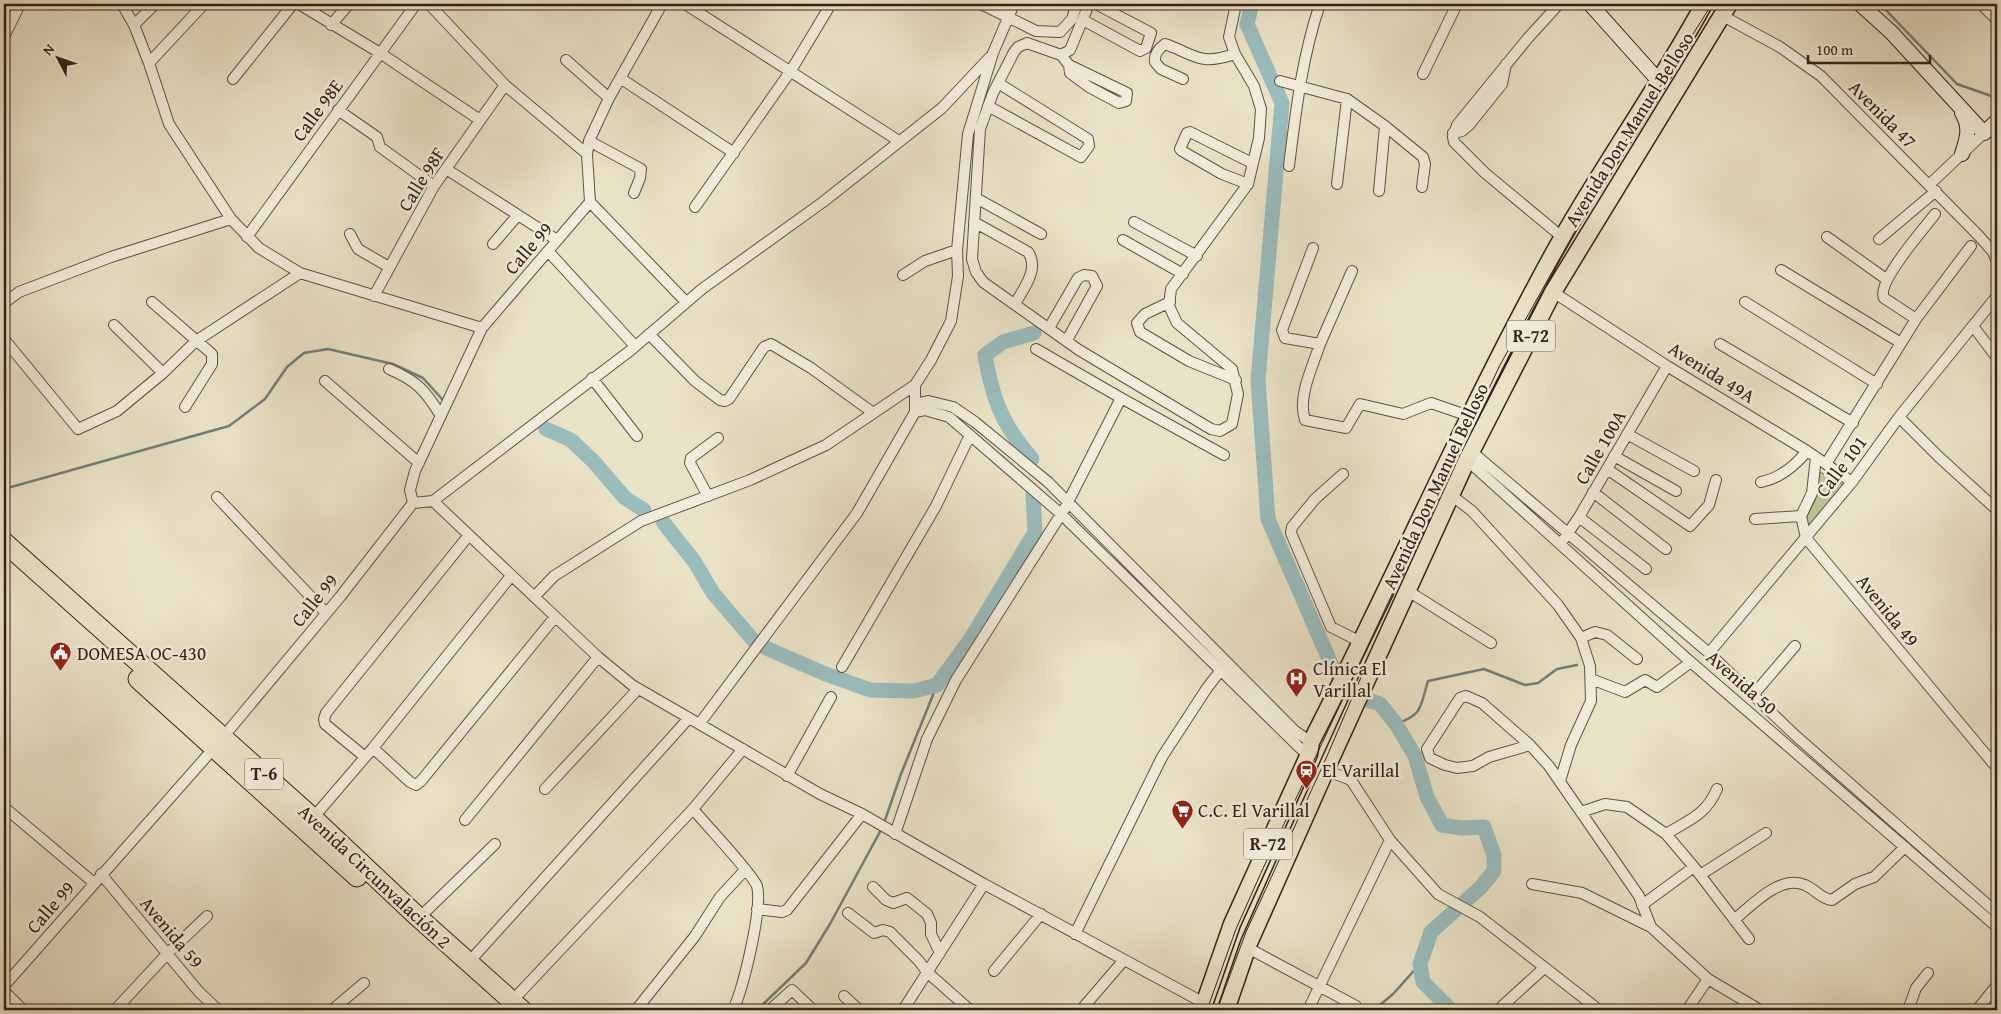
<svg xmlns="http://www.w3.org/2000/svg" width="2001" height="1014" font-family="'Gentium Book Plus',serif">
<rect width="100%" height="100%" fill="#eae2c7"/>
<filter id="stains"><feTurbulence type="fractalNoise" baseFrequency=".004" numOctaves="4"/><feColorMatrix values="0 0 0 0 .2 0 0 0 0 .09 0 0 0 0 .02 0 0 0 .5 -.17"/></filter>
<radialGradient id="worn" r=".72"><stop offset=".6" stop-color="#630" stop-opacity="0"/><stop offset="1" stop-color="#630" stop-opacity=".3"/></radialGradient>
<path fill="#bac293" stroke="#767256" d="M1820 472 1844 485 1810 525 1805 520 1815 501Z"/>
<g fill="none" stroke-linecap="round" stroke-linejoin="round">
<path stroke="#717e7c" stroke-width="2.5" d="M1880 4 1957 84 1997 98
M4 489 229 426 265 399 287 367 304 353 328 349 393 364 423 378 442 399
M1396 724C1423 715 1420 707 1428 681L1484 669 1525 685 1538 683 1557 669 1577 665
M884 823 901 774 937 685
M757 1010 806 963 830 924 882 828
M1374 1010 1393 994 1420 964"/>
<path stroke="#9abcbd" stroke-width="15" d="M1252 4 1247 24 1282 103 1258 380 1268 519 1332 666 1349 694 1380 704 1396 724 1415 756 1427 797 1442 825 1462 828 1484 827 1494 855V871L1481 887 1431 932 1420 964 1423 982 1451 1010
M546 429 571 440 594 462 625 498 644 510
M1032 459C1002 424 993 401 985 355L1003 342 1034 333
M663 522 694 561 713 593 753 640
M766 648 823 673 870 690 914 691 937 685 970 640 1035 532 1033 494"/>
<defs>
<path id="street" d="M122 4 134 25 149 63 169 124 231 219 259 248 300 273 482 328
M299 4 380 53 480 120
M429 4 505 85 587 154
M662 4 609 98 589 141 587 154 590 202 686 302
M685 4 899 141
M981 4 1036 31 1060 32 1072 19 1077 4
M1089 4 1070 50 1061 55 1027 43 1018 47 1014 52 993 93 980 129 972 259 976 272 983 282 1079 350 1211 429 1220 431 1232 424 1238 394 1232 369 1177 323 1169 306 1171 289 1248 184 1259 138 1261 109 1254 86 1235 54 1229 37 1236 4
M1559 4 1528 38 1457 125 1453 137 1454 142 1485 173 1562 237
M1981 4 1997 20
M1723 16 1780 47 1821 76 1979 236 1993 252 1997 262
M1083 20 1140 51 1146 48 1151 33 1096 4
M134 25 155 4
M331 25 349 4
M4 37 20 4
M1061 55 1069 65 1070 73 1089 87 1119 103 1126 101 1127 93 1069 65
M566 60 609 98
M149 63 204 4
M1423 74 1457 4
M620 78 734 153
M233 79 293 4
M1183 79 1161 69 1155 62C1154 54 1158 49 1165 44 1196 55 1199 66 1235 54
M1280 81 1347 99 1385 126 1423 157 1425 164 1422 187
M988 106 1081 157 1089 146 1088 139 998 83
M338 110 377 137 380 147 434 186
M1453 133 1462 131 1469 125 1502 84 1506 64
M589 141 641 169 640 178 634 193
M1289 166C1296 110 1302 57 1320 4
M446 169 557 240
M1248 184 1222 174 1182 151 1180 149 1187 133 1190 132 1252 163
M1337 184 1347 99
M1930 184 1984 133
M1379 191 1385 126
M976 198 1041 234
M695 207 790 72 831 4
M974 222 1028 252C1040 269 1023 289 1015 304
M1134 222 1197 256
M350 234 358 249 389 267
M247 237 416 4
M1827 237 1886 279
M1879 239 1936 191
M1123 240 1183 274
M493 244 518 215
M1313 248 1282 330 1285 338 1320 344C1313 366 1297 397 1305 420L1346 428 1360 404 1403 414 1431 403 1469 416
M548 251 635 346
M1781 270 1901 343
M903 275 925 261 957 250
M1553 292 1667 366 1807 451 1852 482
M374 296 434 186 505 85
M152 302 212 354V364L185 407
M1170 302 1145 314 1137 323 1140 332 1189 361 1236 380
M1745 302 1877 384
M4 303 19 292 111 257 231 219
M1916 319 1884 298C1876 282 1924 229 1935 214
M114 325 163 373
M1973 326 1997 358
M1049 328 1078 278 1084 275 1092 276 1097 286 1067 340
M649 334 695 381 720 400 725 401 729 399 764 347 771 344 811 368 872 412
M4 339 78 429 117 411 163 373 196 341 300 273
M1320 344 1352 271
M1720 344 1853 423
M1036 349 1121 398
M389 369C417 381 425 390 441 416
M592 378 637 436
M325 381 419 463
M915 404 928 401 953 407 975 422 1048 482 1295 731 1311 742
M915 412 925 410 949 417 1061 514 1301 749 1309 754
M1899 417 1939 457 1997 510
M1627 434 1694 471
M1471 451 1709 653 1796 736 1997 913
M1614 456 1676 491
M1816 457 1812 493 1801 516 1806 538 1997 768
M1467 460 1685 657 1997 927
M1826 464 1916 319 1971 246
M1607 469 1690 526 1709 505 1716 480
M1343 474 1315 499 1292 527 1291 533 1331 627 1361 642
M1761 482C1781 478 1795 466 1807 451
M1593 492 1666 549
M1451 495 1472 511 1558 605 1581 638 1590 666 1591 701 1571 745 1560 781
M708 496 690 463 691 458 718 438
M217 497 326 613
M433 501 598 657 632 685 820 794 862 814 984 884 1204 1003
M413 503 433 501 631 350 702 289 823 202 942 108 990 57
M413 503 410 490 415 471 482 328 590 202
M1579 517 1646 569
M1755 519 1801 516
M1564 539 1579 517 1667 366
M1408 591 1491 643
M534 597 554 576 641 521 750 480 826 445 915 385 931 360 951 321 958 276 957 250 968 134 993 53 1014 4
M1581 638 1595 632 1607 635 1637 659
M1709 653 1852 482 1899 417 1997 296
M842 667 936 506 970 435
M1591 679 1625 692 1645 680 1657 687 1691 662
M1754 694 1795 646
M700 723 857 513 915 412V385
M1530 745 1489 757 1473 766 1457 768 1445 765 1430 758 1427 749 1460 698 1466 696 1482 703 1530 745 1549 766 1639 896 1651 927 1708 979 1760 1010
M373 748 410 782 416 785 421 781 555 617
M365 757 325 724 324 719 326 713 469 535
M1325 770 1351 780 1390 840 1438 894 1480 917 1599 1010
M787 776 831 697
M545 789 638 689
M4 807 94 883
M693 809C705 824 752 873 757 886 763 908 743 989 733 1010
M1581 812 1605 804 1627 807 1666 834 1694 867 1749 939
M313 818 373 748 511 576
M465 820 598 657
M895 834 927 739 956 680 1065 508 1121 398 1224 455
M1666 834C1689 820 1706 815 1717 789
M101 874 199 992 218 1010
M1700 875 1766 833
M1532 884 1582 893 1651 927
M873 887 886 900 893 903 907 898 927 914 931 923V934L940 953
M1642 905 1694 867
M757 909 782 912 787 910 862 814
M848 913 874 933 883 930 890 932 919 961 927 972 970 1010
M419 918 495 844
M1734 920C1751 906 1780 874 1805 885 1815 889 1821 899 1832 900L1855 884 1874 877 1905 847
M1075 934 1162 757 1207 688 1224 666
M1248 948 1356 1006
M469 962 689 718
M994 971 1041 914
M4 986 214 748 340 597 413 503
M4 991 23 1010
M844 996 859 1010
M512 1001 693 809 743 749
M115 1010 167 954 207 916
M332 1010 364 983
M636 1010 695 936 720 897 745 870
M770 1010 792 990 813 1010
M903 1010 984 884
M1081 1010 1124 960
M1308 1010 1390 840
M1498 1010 1544 968
M1687 1010 1708 979
M1908 1010 1916 988 1928 973
M1977 1010 1997 985"/>
<path id="secondary" d="M1590 4 1658 80
M1860 4 1891 32 1984 133 1997 121
M1962 113C1971 128 1967 138 1962 154"/>
<path id="primary" d="M1202 1010 1232 924 1309 754 1311 742C1389 590 1457 433 1538 282 1588 186 1652 99 1704 4
M1226 1010 1249 943 1329 763 1467 460 1553 292 1729 4"/>
<path id="highway" d="M4 542 313 818 419 918 522 1010
M138 679 357 877"/>
</defs>
<use href="#street" stroke="#615145" stroke-width="12"/>
<use href="#secondary" stroke="#33211a" stroke-width="16"/>
<use href="#primary" stroke="#33211a" stroke-width="19"/>
<use href="#highway" stroke="#33211a" stroke-width="21"/>
<use href="#street" stroke="#f1ecdb" stroke-width="10"/>
<use href="#secondary" stroke="#f1ecdb" stroke-width="14"/>
<use href="#primary" stroke="#eae2c7" stroke-width="16"/>
<use href="#highway" stroke="#eae2c7" stroke-width="19"/>
<path stroke="#33211a" stroke-width="1" d="M1207 1010 1236 929 1260 875 1500 365 1625 142 1712 4
M1217 1010 1246 932 1324 763 1362 675"/>
</g>
<defs>
<symbol id="civic-pin" viewBox="-11 -11 22 30"><path d="M0 17L-7.5 6A9.5 9.5 0 1 1 7.5 6Z" fill="#8f2418" stroke="#f1ecdb"/><path d="M-.6-6.5H3V-4.5H.6V-3L4-1V1h2V6H-6V1h2V-1L-.6-3ZM-1.2 2.5V6h2.4V2.5Z" fill="#fff"/></symbol>
<symbol id="hospital-pin" viewBox="-11 -11 22 30"><path d="M0 17L-7.5 6A9.5 9.5 0 1 1 7.5 6Z" fill="#8f2418" stroke="#f1ecdb"/><path d="M-5-5h3v3.5h4V-5h3V5h-3V1.5h-4V5h-3Z" fill="#fff"/></symbol>
<symbol id="station-pin" viewBox="-11 -11 22 30"><path d="M0 17L-7.5 6A9.5 9.5 0 1 1 7.5 6Z" fill="#8f2418" stroke="#f1ecdb"/><path d="M-3-6H3Q5-6 5-4V2Q5 4 3 4L4.5 6H3L1.5 4h-3L-3 6H-4.5L-3 4Q-5 4-5 2V-4Q-5-6-3-6ZM-3.5-4v3h7v-3ZM-3.5 1v1.5H-2V1ZM2 1v1.5H3.5V1Z" fill="#fff"/></symbol>
<symbol id="supermarket-pin" viewBox="-11 -11 22 30"><path d="M0 17L-7.5 6A9.5 9.5 0 1 1 7.5 6Z" fill="#8f2418" stroke="#f1ecdb"/><path d="M-6-5.5h2.5l.6 2H6L4.5 2H-2.5L-4.4-4H-6ZM-1.5 3.2a1.3 1.3 0 1 0 .1 0ZM3 3.2a1.3 1.3 0 1 0 .1 0Z" fill="#fff"/></symbol>
</defs>
<g fill-rule="evenodd">
<use href="#civic-pin" x="48" y="640" width="25" height="34"/>
<use href="#hospital-pin" x="1284" y="666" width="25" height="34"/>
<use href="#station-pin" x="1294" y="758" width="25" height="34"/>
<use href="#supermarket-pin" x="1170" y="798" width="25" height="34"/>
</g>
<g text-anchor="middle" stroke-width="5" stroke-linejoin="round" paint-order="stroke">
<g fill="#f1ecdb" stroke="#6c5e54" stroke-width="1">
<rect x="1507" y="320.5" width="48" height="31" rx="4"/>
<rect x="245" y="758.5" width="38" height="31" rx="4"/>
<rect x="1244" y="828.5" width="48" height="31" rx="4"/>
</g>
<g font-size="18" font-weight="bold" fill="#33211a">
<text x="1531" y="342">R-72</text>
<text x="264" y="780">T-6</text>
<text x="1268" y="850">R-72</text>
</g>
<g font-size="19" fill="#33211a" stroke="#f1ecdb">
<text transform="translate(317 110) rotate(-54)" y="7">Calle 98E</text>
<text transform="translate(1883 114) rotate(45)" y="7">Avenida 47</text>
<text transform="translate(1629 129) rotate(-58)" y="7">Avenida Don Manuel Belloso</text>
<text transform="translate(421 179) rotate(-58)" y="7">Calle 98F</text>
<text transform="translate(528 248) rotate(-49)" y="7">Calle 99</text>
<text transform="translate(1712 372) rotate(32)" y="7">Avenida 49A</text>
<text transform="translate(1600 447) rotate(-60)" y="7">Calle 100A</text>
<text transform="translate(1841 466) rotate(-53)" y="7">Calle 101</text>
<text transform="translate(1435 486) rotate(-65)" y="7">Avenida Don Manuel Belloso</text>
<text transform="translate(314 600) rotate(-51)" y="7">Calle 99</text>
<text transform="translate(1888 610) rotate(51)" y="7">Avenida 49</text>
<text transform="translate(1742 682) rotate(41)" y="7">Avenida 50</text>
<text transform="translate(375 876) rotate(43)" y="7">Avenida Circunvalación 2</text>
<text transform="translate(50 907) rotate(-49)" y="7">Calle 99</text>
<text transform="translate(172 932) rotate(50)" y="7">Avenida 59</text>
</g>
<g font-size="19" fill="#33211a" stroke="#f1ecdb" text-anchor="start">
<text x="77" y="660">DOMESA OC-430</text>
<text x="1313" y="675">Clínica El<tspan x="1313" dy="22">Varillal</tspan></text>
<text x="1322" y="777">El Varillal</text>
<text x="1198" y="817">C.C. El Varillal</text>
</g>
</g>
<rect width="2001" height="1014" fill="none" stroke="#eae2c7" stroke-width="20"/>
<rect x="5" y="5" width="1991" height="1004" fill="none" stroke="#33211a" stroke-width="2.5"/>
<rect x="10" y="10" width="1981" height="994" fill="none" stroke="#33211a"/>
<g transform="translate(58 58) rotate(311)" stroke="#f1ecdb" stroke-width="4" paint-order="stroke">
<path d="M0-4L9 19L0 12L-9 19Z" fill="#33211a"/>
<text y="-8" font-size="14" font-weight="bold" text-anchor="middle" fill="#33211a">N</text>
</g>
<path d="M1808 55v8h122v-8" fill="none" stroke="#33211a" stroke-width="2.5"/>
<text x="1816" y="55" font-size="15" fill="#33211a" stroke="#f1ecdb" stroke-width="4" paint-order="stroke">100 m</text>
<rect width="100%" height="100%" filter="url(#stains)"/>
<rect width="100%" height="100%" fill="url(#worn)"/>
</svg>
